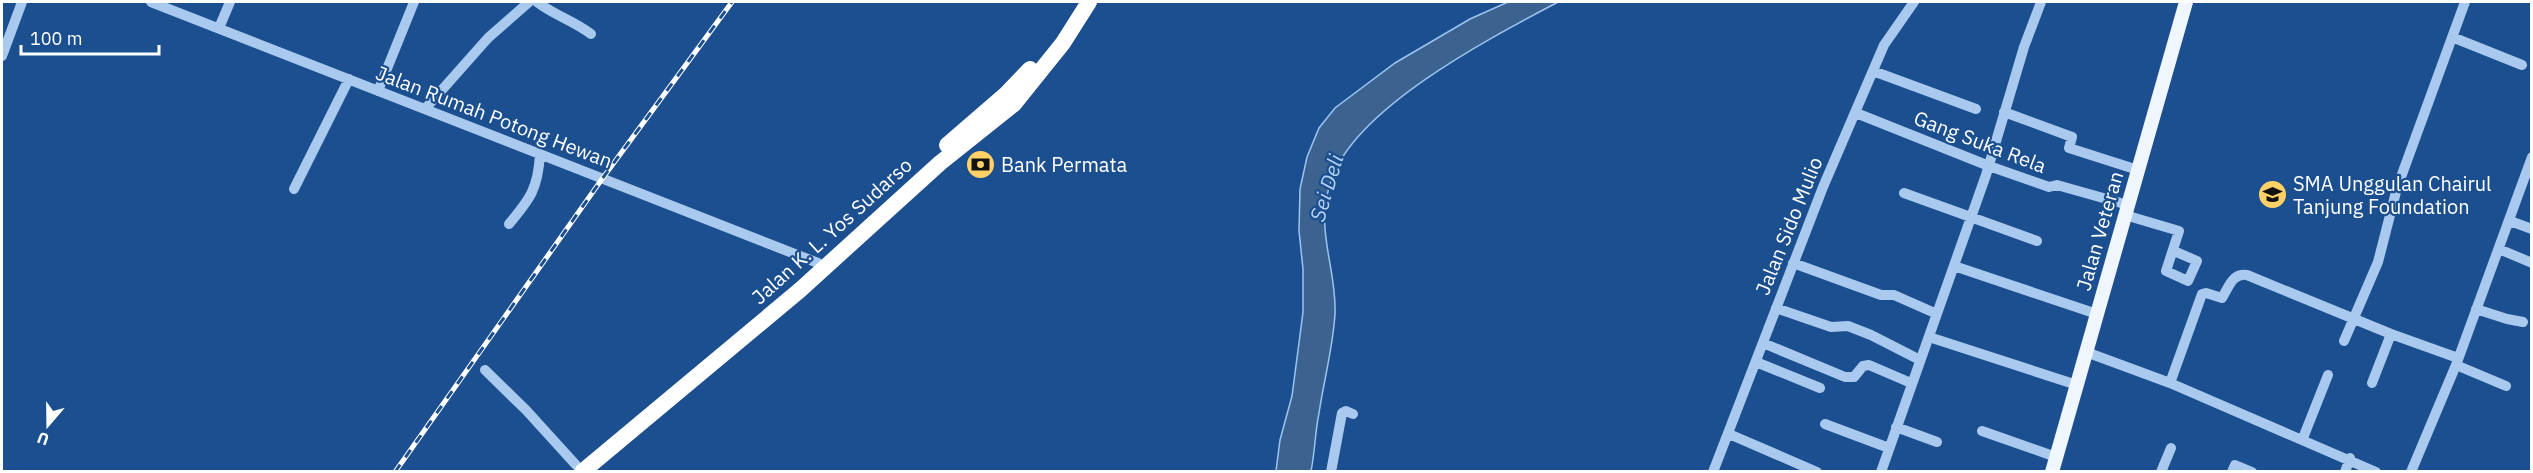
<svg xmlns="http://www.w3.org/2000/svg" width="2533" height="473" font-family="'IBM Plex Sans',sans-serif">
<rect width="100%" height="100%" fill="#1b4f8f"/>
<path fill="#3c6290" stroke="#9cc4f0" stroke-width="1.5" d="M1508 2H1558C1492 37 1358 106 1332 178 1313 229 1337 266 1335 314 1333 347 1324 380 1319 413 1315 432 1315 452 1311 471H1276L1280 440 1292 396 1303 312V269L1299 231 1300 189 1307 157 1319 128 1335 108 1395 63 1470 19Z"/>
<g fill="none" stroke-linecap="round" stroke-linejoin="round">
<path stroke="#a9c9ee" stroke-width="10" d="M151 2 818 263 824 268
M537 2C554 15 574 21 591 34
M219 28 230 2
M2452 37 2522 65
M2 56 22 2
M1873 71 1976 109
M378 91 414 2
M425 109 488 38 529 2
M2004 112 2072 137 2069 148 2138 170
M1856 113 1989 166 2049 187 2057 185 2128 205
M294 189 349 79
M1904 193 2037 241
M2125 215 2179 231 2166 271 2188 281 2197 261 2174 251
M2510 221 2532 229
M509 224C530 199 538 189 540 154
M2499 249 2532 263
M1793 263 1881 295H1894L1937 314
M1954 266 2097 314
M1776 308 1831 327 1848 326 1871 335 1920 360
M2476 309 2507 319 2523 322
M1929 337 2077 385
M2344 341 2378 262 2397 188 2465 2
M1763 343 1845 377H1854L1863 366 1869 365 1911 383
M2086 352 2170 383 2376 472
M1756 362 1820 388
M2456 365 2506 386
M485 370 526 410 576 465
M2170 383 2202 294 2206 293 2222 298C2229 287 2232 273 2247 275L2391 334 2458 358
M2372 383 2391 334
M1825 424 1889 448
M1896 427 1937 442
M1982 431 2056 457
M1729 434 1817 472
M2303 438 2328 375
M1331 472 1342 413 1346 411 1353 414
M1713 472 1823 187 1884 45 1914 2
M1881 472 1986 175 2024 47 2041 2
M2161 472 2171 448
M2232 472 2235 465 2252 472
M2345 472 2350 458
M2411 472 2456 365 2532 157"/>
<path stroke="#f0f6ff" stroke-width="14" d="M2052 472 2186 2"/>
<path stroke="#fff" stroke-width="16" d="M947 145 1006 94 1030 69
M582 472 800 290 940 163 1014 104 1063 43 1089 2"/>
<defs>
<path id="rail" d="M395 472 602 179 732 2"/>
</defs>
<use href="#rail" stroke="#fff" stroke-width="5"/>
<use href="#rail" stroke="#1b4f8f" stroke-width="3" stroke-dasharray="9" stroke-linecap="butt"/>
</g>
<defs>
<symbol id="bank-disc" viewBox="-11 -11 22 22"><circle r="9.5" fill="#ffd166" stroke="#1b4f8f"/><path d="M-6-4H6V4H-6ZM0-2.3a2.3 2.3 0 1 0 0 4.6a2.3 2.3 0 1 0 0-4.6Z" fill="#111"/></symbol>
<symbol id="school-disc" viewBox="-11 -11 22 22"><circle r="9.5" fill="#ffd166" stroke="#1b4f8f"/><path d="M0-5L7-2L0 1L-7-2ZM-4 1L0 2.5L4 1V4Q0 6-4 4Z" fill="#111"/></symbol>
</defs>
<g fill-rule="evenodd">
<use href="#bank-disc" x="964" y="148" width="33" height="33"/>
<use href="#school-disc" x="2256" y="178" width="33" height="33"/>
</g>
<g text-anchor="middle" stroke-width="4.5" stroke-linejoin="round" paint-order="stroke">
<g font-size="20" fill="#fff" stroke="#1b4f8f">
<text transform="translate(494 117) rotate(21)" y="7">Jalan Rumah Potong Hewan</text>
<text transform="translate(1980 142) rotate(21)" y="7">Gang Suka Rela</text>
<text transform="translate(1789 226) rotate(-68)" y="7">Jalan Sido Mulio</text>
<text transform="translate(832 231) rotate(-42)" y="7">Jalan K. L. Yos Sudarso</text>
<text transform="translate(2100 231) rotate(-74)" y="7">Jalan Veteran</text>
</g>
<g font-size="20" fill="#fff" stroke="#1b4f8f" text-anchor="start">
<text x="1001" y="172">Bank Permata</text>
<text x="2293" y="191">SMA Unggulan Chairul<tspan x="2293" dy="23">Tanjung Foundation</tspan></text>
</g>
<g font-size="21" font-style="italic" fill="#b5d3f5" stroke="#1b4f8f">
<text transform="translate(1327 188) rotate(-73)" y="7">Sei Deli</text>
</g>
</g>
<rect width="2533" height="473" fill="none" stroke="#ffffff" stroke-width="6"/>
<g transform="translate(48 425) rotate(200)" stroke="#1b4f8f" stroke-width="4.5" paint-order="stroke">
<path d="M0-4.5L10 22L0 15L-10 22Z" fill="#ffffff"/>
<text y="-9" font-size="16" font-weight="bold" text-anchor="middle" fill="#ffffff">U</text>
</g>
<path d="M21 45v9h138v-9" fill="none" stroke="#ffffff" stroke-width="3"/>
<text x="30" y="45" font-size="18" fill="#ffffff" stroke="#1b4f8f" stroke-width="4.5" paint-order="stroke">100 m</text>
</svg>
